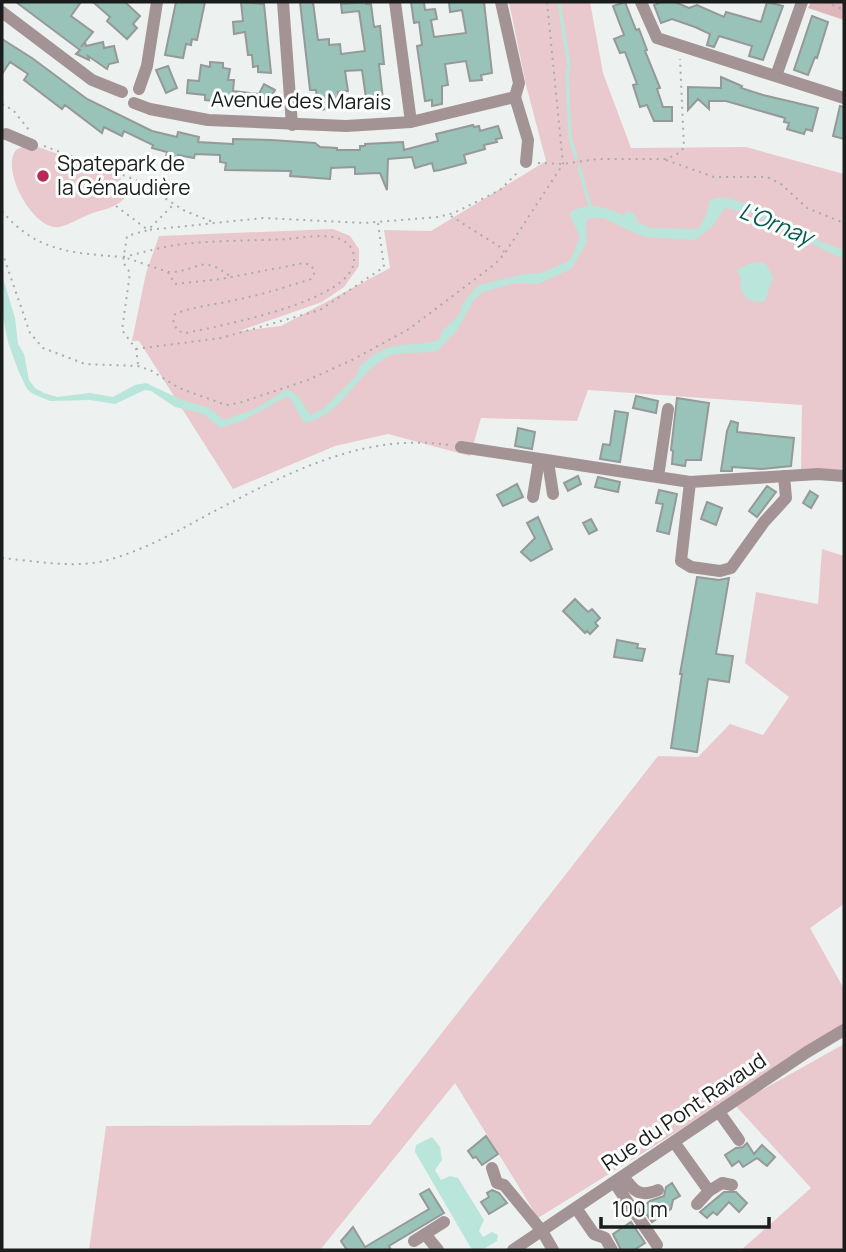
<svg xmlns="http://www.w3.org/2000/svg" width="846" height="1252" font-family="Manrope,sans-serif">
<rect width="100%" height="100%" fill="#edf2f1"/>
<path fill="#e9c9cd" d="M509 2H590L603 73 631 148 746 147 844 174V471L801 470 802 405 588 390 577 421 481 418 470 456 388 434 335 446 233 489 139 341H132L146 273 159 236 333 229 350 236 359 249V266L344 287 322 302 239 331 281 326 390 268 384 230 431 231 546 161 526 85Z
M32 145 119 175 125 189 124 199C114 209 103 209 90 214 80 218 69 225 59 227 33 231 0 169 16 150 20 147 27 146 32 145Z
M822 549 844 556V904L810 928 844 989V1028L538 1218 455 1083 320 1250H89L106 1126 370 1125 658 756 698 757 730 724 763 735 789 697 745 663 756 592 818 604Z
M844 1044V1250H741L811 1188 735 1105Z"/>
<path fill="#deb6bc" d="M811 2H844V20L808 8Z"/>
<path fill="#bae5da" d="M721 197C768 205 800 240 844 249V257H838L751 213 725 208 712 227 695 240 644 237 603 218H589L586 222 587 242 571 269 538 284H511L483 292 473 301 458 329 437 351C420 355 398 349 384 359 354 377 341 416 304 423L290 398 286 397 242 421 220 428 204 414 175 407 151 391 145 390 115 404 90 400 50 401 33 394 27 389 18 370 8 342 2 312V275L15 318 18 344 24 354 29 380 35 388 44 393 57 397 90 393 113 397 135 385 146 383 180 399 209 408 224 420 255 409 287 389 299 397 310 415 323 409 358 374 359 367C366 361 374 354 382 350 399 342 420 346 439 340L442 331 460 314 462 304 478 285 523 274 540 273 567 262 571 258 580 237 569 213C589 201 603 206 623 215L628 211 635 214 637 222 651 228 698 229 706 216 710 200Z
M761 262 766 264 773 277 765 301C745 305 739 293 741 276L736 271 748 264Z
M432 1137 440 1147 442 1160 435 1170 441 1180 450 1176 458 1178 484 1220 479 1231 483 1237 492 1232 498 1235 497 1241 482 1250H472L415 1152 416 1145Z"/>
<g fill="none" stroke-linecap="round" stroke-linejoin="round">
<path stroke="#bae5da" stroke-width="3.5" d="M559 2 569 66 567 73 570 137 576 158
M579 167 591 209"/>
</g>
<path fill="#99c2b8" stroke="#959998" stroke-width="2" d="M16 2H81L71 16 93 32 81 47 85 42 86 46 103 42 104 48 114 46 118 62 109 64 107 69 88 56 89 60 76 54 80 50Z
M93 2H125L140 16 133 24 137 28 127 39 107 21 110 17Z
M176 2H205L197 40 192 39 191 45 186 44 183 58 165 55Z
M241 2 264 4 271 73 258 72V66L253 67 252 55H248L245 32 234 34 233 22 243 21Z
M300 2H313L318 40 329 39V45L340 44 341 54 365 51 359 11 342 13 341 4 366 2V4H371L374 27 380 26 384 64H379L384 108 371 109 370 97 366 98 362 70 345 71 348 91 338 92 339 108 318 110 316 90H310Z
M411 2H424L425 10 435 9 437 19 431 20 434 37 466 33 462 10 450 12 449 2H484L492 73 481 75 482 80 470 81 466 61 445 64 448 85 442 86V104L432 106V100L425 101 417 46 422 45 419 22 414 23Z
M625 2 636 30 639 29 647 50 645 51 660 88 657 89 663 107H672V121H654L647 105 640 107 633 85 637 84 625 52 620 53 614 39 624 35 613 6Z
M661 2H675L689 8 697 5 724 17 726 12 761 22 767 2 783 6 763 60 749 56 752 46 719 36 714 47 707 45 710 34 695 27 672 19 661 23 654 5Z
M812 16 828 22 817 58 815 57 808 75 794 70Z
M2 39 32 58 87 99 152 131 177 137 178 132 199 137 198 142 233 144V139L271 140 315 143 320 147 337 148V150H360V146H365V144L403 142 404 150 438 141 436 134 473 125 474 127 479 126 480 131 498 126 502 138 496 139 497 142 484 145 485 149 464 155 466 163 440 170 434 171 432 163 415 168 412 157 388 159 387 190 380 173 355 174V167L331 168 330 179 290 176 291 171 225 170 226 163 220 162V155L195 154 194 158 178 155 176 164 165 162 167 152 152 148 153 145 124 131 122 136 104 127 102 133 65 105 62 109 24 80 28 74 10 62 2 74Z
M210 62 223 63V68L230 69 228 80H234L233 91 259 94 264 84 275 90 266 106 245 95 244 104 205 100V95L187 93 188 80 199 81 201 65 210 67Z
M168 66 177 88 166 93 156 70Z
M721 77 742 86 741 88 763 95 818 108 812 131 806 129 804 134 787 129 789 123 784 122 785 118 726 101H709V109L698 99 688 110V87L721 88Z
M840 106 844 107V139L833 136Z
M636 396 658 401 656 413 633 408Z
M677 398 709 403 701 460H686L685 466 672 464 673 451 671 450Z
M615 411 628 413 620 462 600 459 603 444 610 445Z
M731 421 738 423 737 432 794 438 791 466 761 469 732 467V471H721L727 431Z
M518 428 535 432 532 449 515 446Z
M578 476 581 484 568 491 564 483Z
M598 477 620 482 618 492 595 487Z
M517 484 523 497 503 506 497 495Z
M767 486 776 492 757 517 749 511Z
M659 490 677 494 669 534 657 531 663 504 656 503Z
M810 491 818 496 811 508 803 503Z
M707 502 722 508 716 525 701 519Z
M538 517 552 549 531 561 521 552 535 538 527 523Z
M591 519 597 530 589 534 583 523Z
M697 577 719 580 729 578 716 654 733 656 729 682 708 679 697 752 671 748 682 674H680Z
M575 599 588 612 592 609 600 618 595 623 598 626 590 634 587 631 585 633 563 611Z
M617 640 638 644 637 648 645 649 642 661 614 657Z
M486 1136 498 1154 482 1165 476 1157 473 1158 468 1151Z
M747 1143 754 1154 762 1145 775 1157 767 1166 757 1158 743 1167 739 1161 732 1166 725 1155 736 1148 743 1147Z
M672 1183 680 1196 673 1200 671 1209 652 1222 642 1208 650 1201 664 1196 666 1187Z
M429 1189 444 1213 389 1246 391 1250H347L341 1241 353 1227 365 1247 429 1209 420 1194Z
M492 1190 499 1193 507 1203 489 1214 481 1202 489 1197 487 1193Z
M724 1192H736L747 1203 739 1212 729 1202 717 1215 713 1212 707 1218 700 1212Z
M631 1222 645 1243 634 1250H621L613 1234Z"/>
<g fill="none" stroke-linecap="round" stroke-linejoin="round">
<path stroke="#a8acab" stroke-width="2" stroke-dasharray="2 5" stroke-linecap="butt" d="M826 2 844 10
M2 104 13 110 29 130
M44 146 136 180 185 211 213 222
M666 160 714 177H767L781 184 807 208 844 223
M538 163 563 164 598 159H665L676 155 684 148 680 59
M116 206 148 230 263 218 364 223 438 217 454 213 500 190 519 171
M2 211C36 252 73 253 122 257
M451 216 500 247 504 252
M2 252 30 333 43 348 85 364 138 366 152 371 179 388 226 405 239 403 308 380 354 359 409 329 495 264 505 253 563 164 547 2
M168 272 175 284 221 279 304 263 311 265 315 272 311 279C286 287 261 295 235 300 215 305 194 306 175 314L173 323 178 331 186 333C218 326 356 301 354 259 354 249 349 243 340 239 325 233 302 238 287 239 250 241 212 240 175 245 158 248 141 253 123 257 131 259 166 272 170 272 200 271 200 253 231 277
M136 349 221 338 320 310 384 267 378 223
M138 364 136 349 122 330 130 273 123 262 127 236 148 230 173 205
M2 558C35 561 75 569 108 560 144 550 176 532 209 514 284 475 362 432 449 445"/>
<path stroke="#a49395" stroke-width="12" d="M283 2 292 125
M395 2 411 122
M501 2 519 83 515 97 528 140 526 162
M641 2 657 38 844 98
M2 12 92 80 122 92
M776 76 802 2
M139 89 147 66 157 2
M134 103 150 109 208 120 346 126 411 122 515 97
M6 134 32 145
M461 447 690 482 818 474 844 476
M548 462 553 494
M658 477 668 409
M690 482 681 561 691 567 720 571 731 568 764 522 786 498 784 476
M533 497 539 460
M719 1112 739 1140
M674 1142 709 1191
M492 1168 497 1183 504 1185 542 1231 553 1250
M623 1176C634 1191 639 1198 658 1190
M614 1182 657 1245
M697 1204 709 1191 722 1183 732 1185
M576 1208 594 1234 605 1238 612 1250
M425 1234 438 1250
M414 1241 444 1222
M513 1250 807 1052 844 1030"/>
</g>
<circle fill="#b92954" stroke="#fdfffe" stroke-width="2.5" cx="43" cy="176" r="7"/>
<g text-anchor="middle" stroke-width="6" stroke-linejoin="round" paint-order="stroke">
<g font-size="21" fill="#1b1d1d" stroke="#fdfffe">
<text transform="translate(301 101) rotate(1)" y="7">Avenue des Marais</text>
<text transform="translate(684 1112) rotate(-34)" y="7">Rue du Pont Ravaud</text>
</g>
<g font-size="21" fill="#1b1d1d" stroke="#fdfffe" text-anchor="start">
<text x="57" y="171">Spatepark de<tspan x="57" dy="24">la Génaudière</tspan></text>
</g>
<g font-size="23" font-style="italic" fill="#055b4f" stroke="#fdfffe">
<text transform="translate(776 224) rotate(22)" y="8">L'Ornay</text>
</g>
</g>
<rect width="846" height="1252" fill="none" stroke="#1b1d1d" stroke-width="7"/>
<path d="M601 1217v10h168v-10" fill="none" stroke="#1b1d1d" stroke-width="3.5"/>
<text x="612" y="1217" font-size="21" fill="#1b1d1d" stroke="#fdfffe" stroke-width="5" paint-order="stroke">100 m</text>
</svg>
